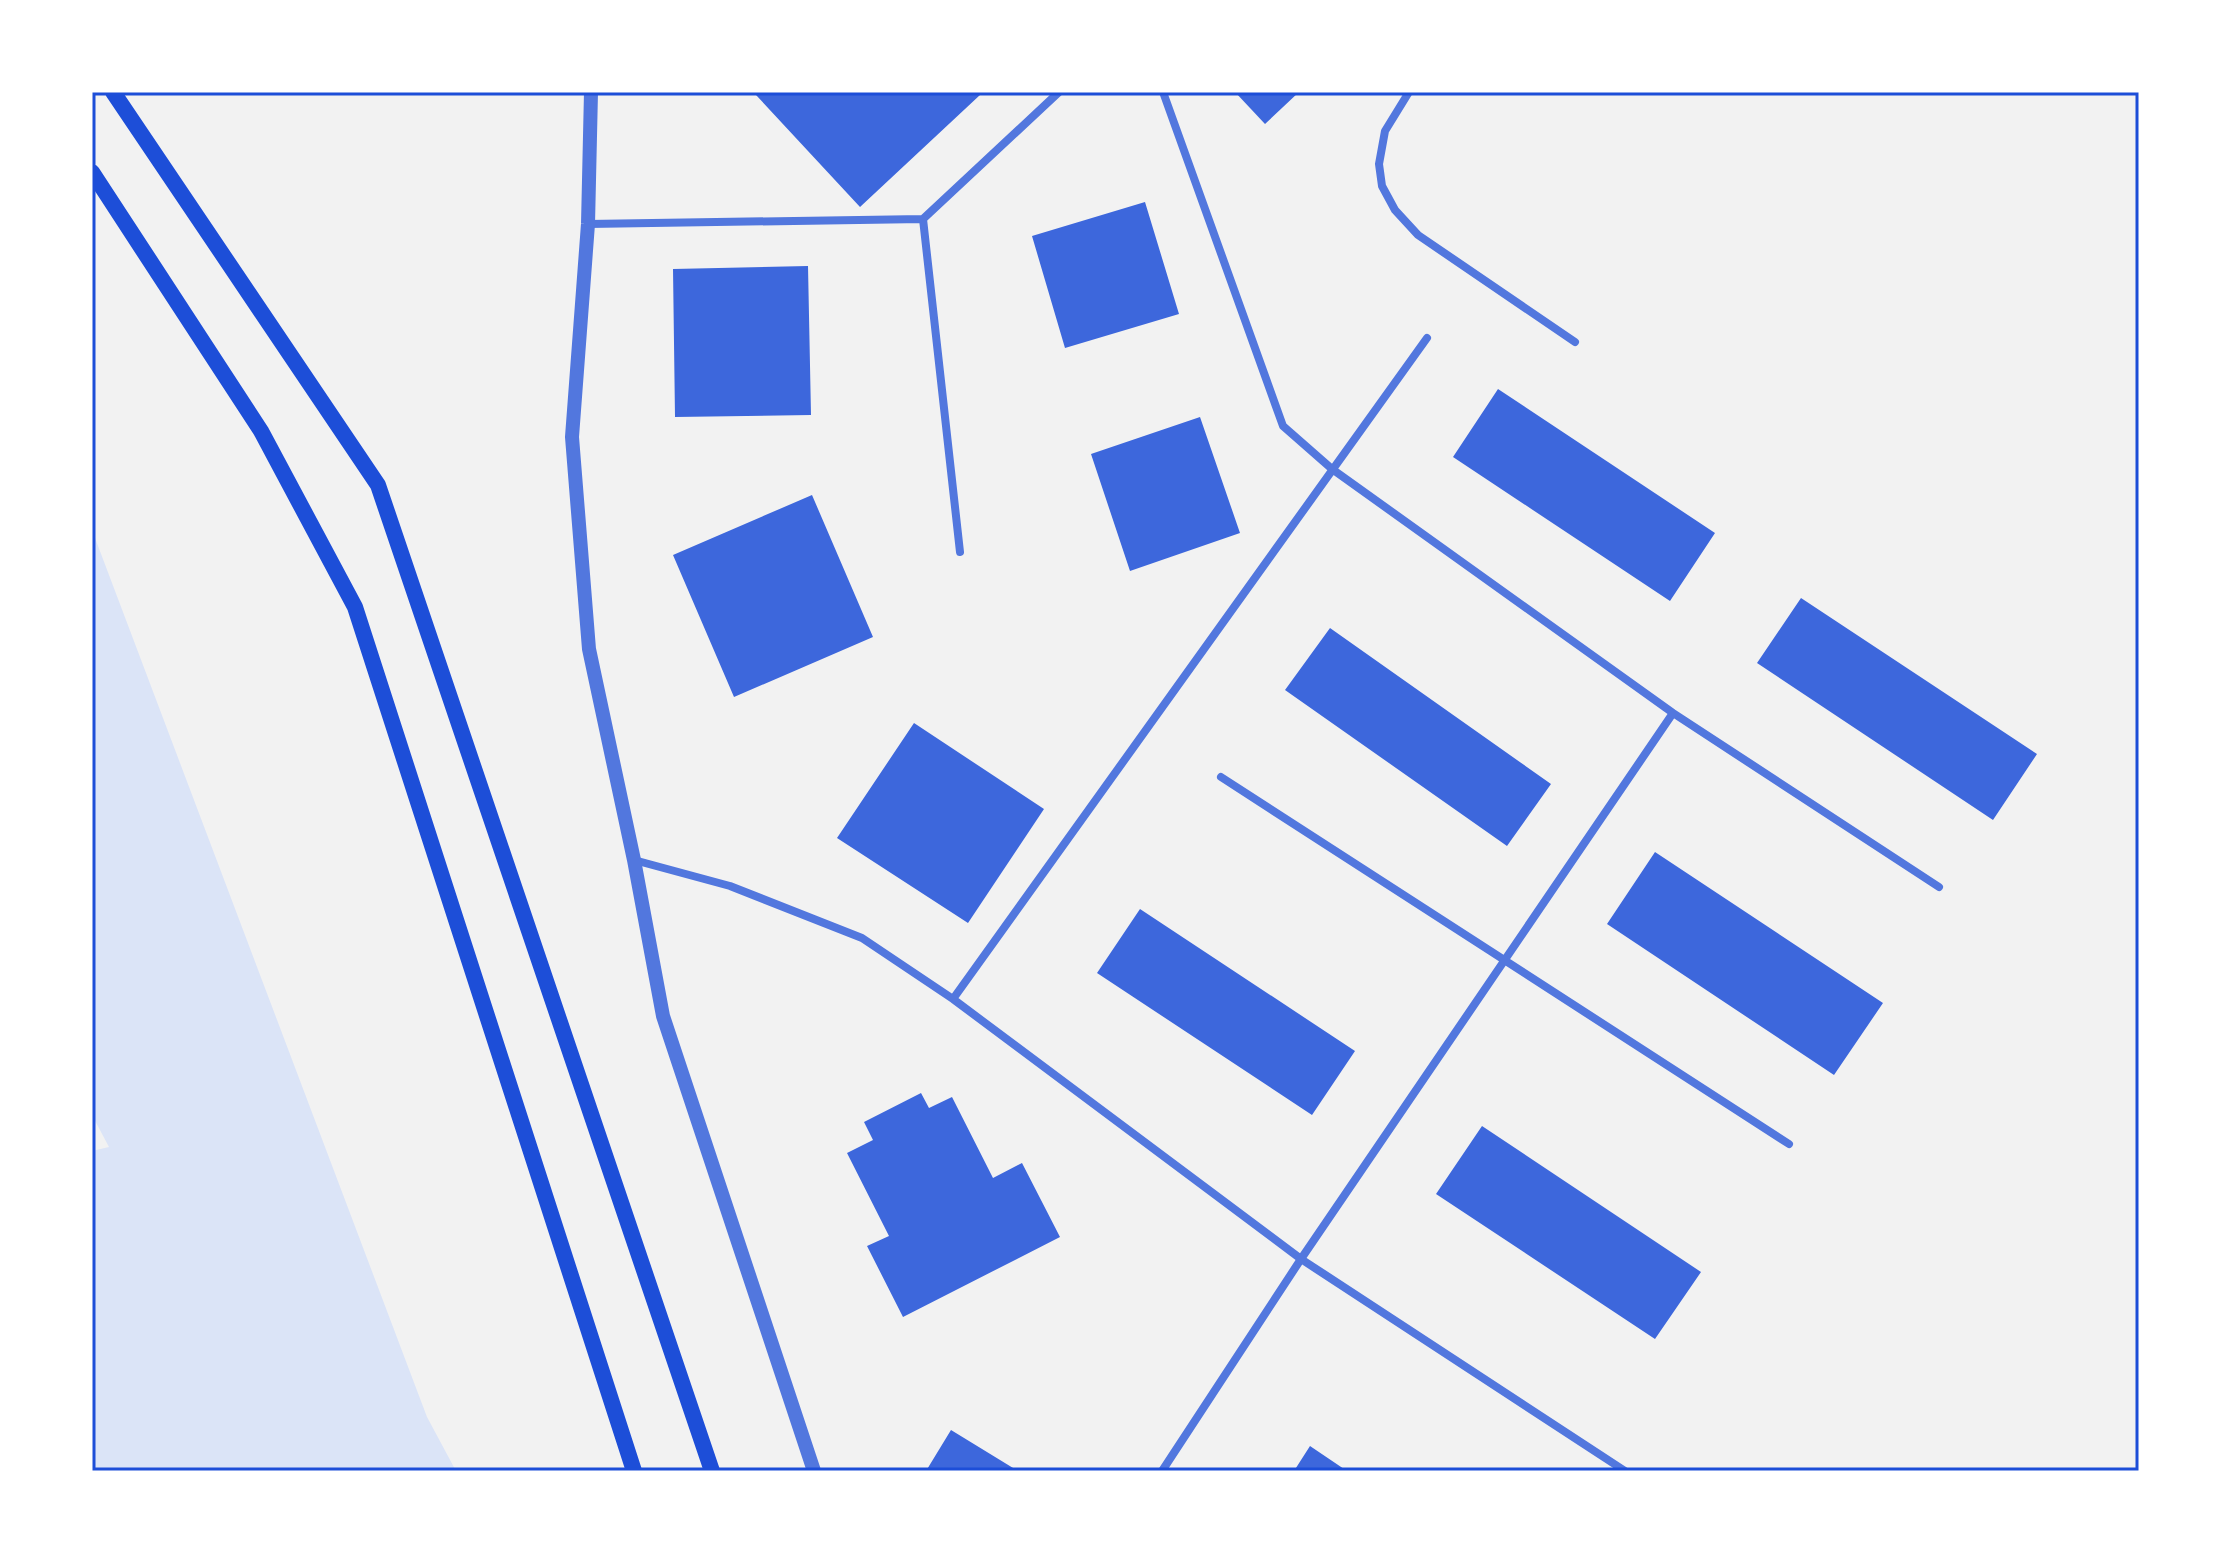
<svg xmlns="http://www.w3.org/2000/svg" width="2231" height="1563" font-family="Lato,sans-serif">
<rect width="100%" height="100%" fill="#f2f2f2"/>
<path fill="#dbe4f7" d="M92 530 427 1417 456 1471H92V1151L109 1147 92 1115Z"/>
<path fill="#3d67dc" d="M759 92H977L980 95 860 207 756 95Z
M1235 92H1299L1265 124Z
M1145 202 1179 314 1065 348 1032 236Z
M808 266 811 415 675 417 673 269Z
M1498 389 1715 533 1670 601 1453 457Z
M1200 417 1240 533 1130 571 1091 454Z
M812 495 873 637 734 697 673 555Z
M1801 598 2037 754 1993 820 1757 663Z
M1330 628 1551 784 1507 846 1285 690Z
M914 723 1044 809 968 923 837 838Z
M1655 852 1883 1003 1834 1075 1607 924Z
M1140 909 1355 1051 1312 1115 1097 973Z
M921 1093 929 1108 952 1097 993 1178 1022 1163 1060 1237 903 1317 867 1246 889 1236 847 1153 873 1140 864 1122Z
M1482 1126 1701 1272 1655 1339 1436 1194Z
M951 1430 1018 1471H926Z
M1310 1446 1347 1471H1294Z"/>
<g fill="none" stroke-linecap="round" stroke-linejoin="round">
<path stroke="#5277de" stroke-width="8" d="M1163 92 1283 426 1332 469 1673 713 1939 887
M1409 92 1385 131 1379 164 1382 186 1395 210 1418 235 1575 342
M588 224 923 219
M960 552 923 219 1059 92
M1221 777 1789 1144
M634 860 730 886 862 938 953 999 1301 1259 1625 1471
M953 999 1427 338
M1162 1471 1301 1259 1673 713"/>
<path stroke="#5277de" stroke-width="14" d="M591 92 588 224 572 437 589 649 634 860 663 1016 814 1471"/>
<path stroke="#1d4ed8" stroke-width="16" d="M113 92 378 485 712 1471
M92 172 261 431 355 607 634 1471"/>
</g>
<rect width="2231" height="1563" fill="none" stroke="#ffffff" stroke-width="188"/>
<rect x="94" y="94" width="2043" height="1375" fill="none" stroke="#1d4ed8" stroke-width="3"/>
</svg>
